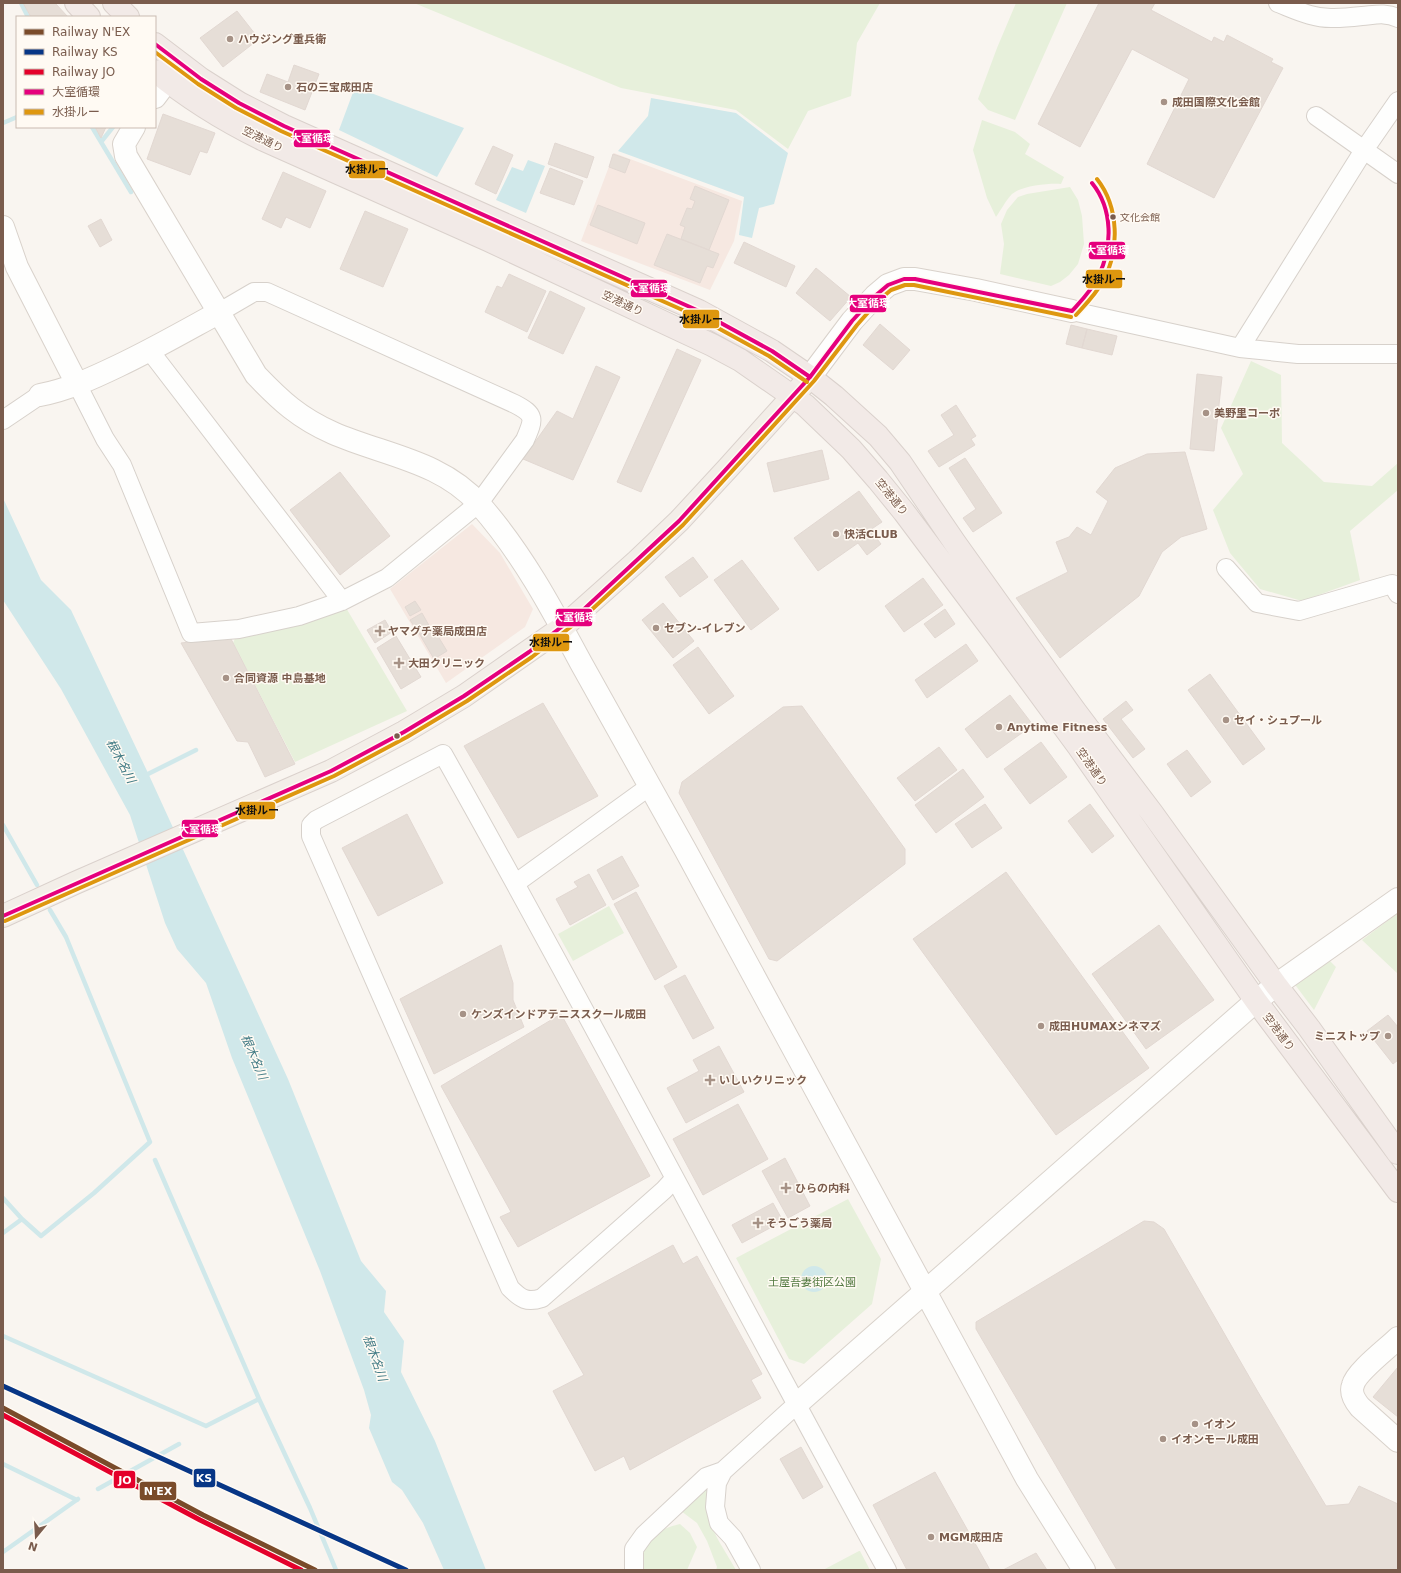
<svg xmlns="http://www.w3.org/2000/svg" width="1401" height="1573" font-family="'DejaVu Sans','Noto Sans JP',sans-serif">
<rect width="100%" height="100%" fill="#f9f5f0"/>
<path fill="#f6e8e1" d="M614 153 742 201 734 241 710 290 581 241Z
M472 524 500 553 533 609 525 627 446 683 390 589Z"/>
<path fill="#e7f0db" d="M414 3H880L857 43 851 96 808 111 788 149 736 110 621 88Z
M1016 3H1067L1015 120 988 110 978 99 997 48Z
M982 120 1015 132 1030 144 1025 154 1064 177 1061 184C1049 183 1021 186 1012 194 1006 200 1001 210 996 217L987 198 973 150Z
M1070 187 1078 200 1082 216 1084 244 1078 264 1069 275 1060 282 1051 286 1000 274 1004 244 1001 224 1007 210 1018 197 1027 194Z
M1251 361 1281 375 1282 443 1324 482 1372 486 1398 463V490L1350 531 1360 580 1302 601 1260 589 1230 553 1213 510 1243 474 1221 428Z
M342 601 407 711 295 762 233 643 239 629Z
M609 906 624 933 573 961 558 934Z
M1398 913V974L1362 940Z
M1327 958 1336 967 1314 1010 1293 982Z
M848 1199 881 1259 872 1304 804 1364 789 1359 736 1258Z
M706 1485 709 1489C699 1518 723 1546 736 1570H716L717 1567 707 1541 697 1523 681 1511Z
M680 1524 690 1533 697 1547 687 1570H642V1548C656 1533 660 1529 680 1524Z
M860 1551 870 1570H823L859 1551Z"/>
<path fill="#d0e8ea" d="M355 87 464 128 437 177 339 130Z
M651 98 736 113 788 153 774 204 759 208 752 238 739 235 744 197 618 151 648 116Z
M528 160 545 166 526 213 496 200 512 167 523 171Z
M3 498 41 580 71 610 148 773 288 1079 361 1261 386 1291 384 1312 404 1341 401 1372 435 1441 486 1570H444L423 1523 402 1490 392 1482 369 1428 371 1415 364 1390 320 1271 232 1058 206 983 177 949 165 923 130 815 61 689 3 600Z
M801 1279a13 13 0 1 1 26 0a13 13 0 1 1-26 0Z"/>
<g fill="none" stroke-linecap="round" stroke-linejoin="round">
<path stroke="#d0e8ea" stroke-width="4.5" d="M21 3 28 17
M3 123 17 117
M92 127 131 192
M101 142 113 127
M144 776 196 750
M3 825 37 885
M155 1160 259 1399 310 1508 336 1570
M3 1198 22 1219
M3 1233 22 1219 41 1236 94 1193 150 1142 66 937 50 910
M3 1336 206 1426 259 1399
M3 1464 77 1500
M98 1489 179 1444
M3 1552 78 1499"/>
</g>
<path fill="#e6ded7" stroke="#e2d8d2" d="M23 3H55L68 17H31Z
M1099 3H1155L1151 10 1212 42 1214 37 1224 42 1227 35 1273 59 1271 62 1283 68 1214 198 1147 164 1189 79 1132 49 1080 147 1038 124Z
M237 11 259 39 223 67 200 38Z
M294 65 319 74 305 110 260 92 267 74 288 82Z
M163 114 215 133 207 153 200 151 190 175 147 159Z
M95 127H106L101 138Z
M555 143 594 157 587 178 548 164Z
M493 146 513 155 496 194 475 184Z
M613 154 630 160 625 173 609 167Z
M550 168 583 181 574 205 540 193Z
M283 172 326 191 310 228 286 217 281 228 262 219Z
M695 186 729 200 709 250 681 239 685 227 680 225 687 208 692 209 695 201 690 199Z
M598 205 645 223 637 244 590 225Z
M365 211 408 229 383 287 340 269Z
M101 219 112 240 100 247 88 226Z
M667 234 719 254 713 268 707 266 700 283 654 265Z
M744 242 795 266 786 287 734 263Z
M816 268 851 297 830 321 796 293Z
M509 274 546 291 527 332 485 312 497 286 502 288Z
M550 291 585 308 563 354 528 338Z
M880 324 910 350 893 370 863 345Z
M1071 325 1087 329 1082 348 1066 344Z
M1087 329 1117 336 1112 355 1082 348Z
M677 349 701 360 641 492 617 482Z
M596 366 620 377 573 480 523 459 557 411 573 419Z
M1197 374 1222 377 1214 451 1190 449Z
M956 405 976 436 971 439 975 445 939 467 928 451 954 435 941 415Z
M822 450 829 479 774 492 767 463Z
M1185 452 1207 529 1181 537 1162 552 1139 596 1060 658 1016 598 1068 572 1056 542 1069 537 1077 527 1091 535 1108 501 1096 492 1115 468 1147 454Z
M965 458 1002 513 973 532 963 518 976 509 949 468Z
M340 472 390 536 340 575 290 510Z
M859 491 882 522 870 530 881 544 867 555 858 543 818 571 794 538Z
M693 557 708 577 680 597 665 577Z
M742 560 779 609 751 630 714 580Z
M923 578 943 605 904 632 885 606Z
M415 601 421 610 410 616 405 607Z
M663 603 694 641 673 658 642 620Z
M945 609 955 624 935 638 924 624Z
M422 613 431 629 420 635 410 620Z
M385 620 392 632 375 643 367 630Z
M433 628 447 651 434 659 420 635Z
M396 636 421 677 401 689 377 648Z
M230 637 295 764 265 777 248 742 237 741 181 643Z
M966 644 978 661 927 698 915 680Z
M698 647 734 696 709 714 673 665Z
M1210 674 1265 749 1243 765 1188 690Z
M1010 695 1033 725 987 758 965 729Z
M1126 701 1133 710 1121 719 1145 749 1133 758 1103 719Z
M543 703 598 796 518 838 464 746Z
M802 706 905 849V864L777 961 769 959 679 793 682 782 783 707Z
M1041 742 1067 777 1030 804 1004 769Z
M939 747 957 770 915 801 897 778Z
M1187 750 1211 782 1191 797 1167 764Z
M963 769 984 797 936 833 915 805Z
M985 804 1002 828 972 848 955 824Z
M1090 804 1114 836 1092 853 1068 821Z
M407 814 443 883 378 916 342 848Z
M622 856 639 886 613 900 597 870Z
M1006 872 1149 1068 1056 1135 913 939Z
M589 874 606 905 570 925 556 899 578 887 574 882Z
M636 892 677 967 655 980 614 904Z
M1159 925 1214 1000 1146 1049 1092 974Z
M501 945 513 983V1000L524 1027 434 1074 400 999Z
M685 975 714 1028 693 1039 664 986Z
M561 1014 650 1176 518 1247 500 1217 511 1212 441 1086Z
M1388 1015 1398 1027V1060L1393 1064 1367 1031Z
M719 1046 744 1092 686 1123 667 1088 699 1071 693 1060Z
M738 1104 768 1159 703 1195 673 1139Z
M785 1158 810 1206 788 1218 762 1171Z
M773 1203 783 1221 742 1243 732 1225Z
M1144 1221 1154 1222 1164 1229 1258 1392 1326 1506 1349 1504 1359 1486 1398 1504V1570H1117L976 1329V1322Z
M673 1245 683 1264 697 1256 762 1374 751 1380 761 1398 630 1470 624 1456 595 1471 553 1391 584 1375 548 1313Z
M1398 1367V1417L1373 1397Z
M801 1447 823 1487 803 1499 780 1459Z
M935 1472 990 1570H907L873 1505Z
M1036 1553 1047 1570H1003Z"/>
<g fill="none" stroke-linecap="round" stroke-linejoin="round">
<defs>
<path id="street" d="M1278 3C1296 10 1314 19 1334 18 1343 18 1353 17 1362 16 1375 15 1385 12 1398 18
M1316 116 1398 174
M1072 311 1240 348 1364 150 1398 101
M1240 348 1298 354H1398
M150 351 342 601
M77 384 105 439 122 465 191 633 239 629 299 616 342 601 387 578 479 503 525 440C534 419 536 415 515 404L267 292H254L218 313
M3 420 40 395
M1226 568 1257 603 1299 611 1392 584 1398 594
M516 883 650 786
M674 1179 664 1190 542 1298C527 1303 521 1299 510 1288L311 836V825L316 820 443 754C595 1023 737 1299 887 1570
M723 1471 717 1483 715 1507 719 1523 733 1538 751 1570
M634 1570V1549L644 1535 706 1477 723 1471 797 1404"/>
<path id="secondary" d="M155 97 167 81
M134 127 124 144 126 156 256 375C281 401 299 418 333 433 383 455 442 461 480 505 522 553 551 607 581 663 615 725 651 788 686 851 800 1060 914 1269 1027 1479L1084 1570
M3 227 17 267 77 384
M810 377 852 321 875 296 888 285 904 279H915L976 290 1072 311
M40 395C67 390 93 378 118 366 152 350 185 331 218 313
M1398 1338C1388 1348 1356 1372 1353 1385 1350 1393 1355 1401 1360 1407L1398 1441
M797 1404 1256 1001 1276 985 1398 899"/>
<path id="primary" d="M3 916 75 883 331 771 404 732 464 696 563 627 637 561 679 521 728 468 810 377"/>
<path id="highway" d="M76 3 89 17
M114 3 128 17
M155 44 201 79 239 103 284 126 699 311 772 351 810 377 834 396 878 436 900 462 955 543 1075 711 1152 813 1276 985 1309 1028 1398 1153
M155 71C189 99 225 121 264 140L488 240 712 345 740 360 805 405 851 449 878 480 904 512 1000 640 1078 746 1256 1001 1398 1191"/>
</defs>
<use href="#street" stroke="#d7d1cb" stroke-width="20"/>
<use href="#secondary" stroke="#d9d2cb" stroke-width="24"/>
<use href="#primary" stroke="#dad1cc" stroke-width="24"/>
<use href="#highway" stroke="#dad1cc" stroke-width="24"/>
<use href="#street" stroke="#fefefd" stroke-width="18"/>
<use href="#secondary" stroke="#fefefd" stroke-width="22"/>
<use href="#primary" stroke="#f3eee8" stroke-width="22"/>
<use href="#highway" stroke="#f2eae7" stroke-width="22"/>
<defs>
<path id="bus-1" d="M155 44 201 79 239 103 284 126 699 311 772 351 810 377
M1072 311C1082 300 1092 290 1098 277 1113 247 1113 209 1092 183
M3 916 331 771 404 732 464 696 529 652 582 611 679 521 810 377 852 321 875 296 888 285 904 279H915L1072 311"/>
<path id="bus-2" d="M155 52 198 84 236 108 281 131 696 316 769 356 807 382
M1076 315C1086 304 1096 294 1103 281 1120 250 1119 207 1097 179
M5 921 334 776 407 737 467 701 532 657 586 615 683 525 814 381 857 325 879 300 891 290 905 285H914L1071 317"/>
</defs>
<use href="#bus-1" stroke="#fffaf3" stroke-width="7"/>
<use href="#bus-2" stroke="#fffaf3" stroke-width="7"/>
<use href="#bus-1" stroke="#e5007d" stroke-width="4"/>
<use href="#bus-2" stroke="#de970f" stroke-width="4"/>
<defs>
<path id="rail-1" d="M3 1408 203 1515 315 1570"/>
<path id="rail-2" d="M3 1386 406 1570"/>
<path id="rail-3" d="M3 1415 200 1520 301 1570"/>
</defs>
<use href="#rail-1" stroke="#fffaf3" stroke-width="8"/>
<use href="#rail-2" stroke="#fffaf3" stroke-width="8"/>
<use href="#rail-3" stroke="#fffaf3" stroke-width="8"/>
<use href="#rail-1" stroke="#7a4b2a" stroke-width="5"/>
<use href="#rail-2" stroke="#073686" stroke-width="5"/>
<use href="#rail-3" stroke="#e4002b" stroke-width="5"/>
</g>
<g fill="#a69286" stroke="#fffaf3" stroke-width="1.5">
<circle cx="230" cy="39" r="4"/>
<circle cx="288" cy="87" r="4"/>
<circle cx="1164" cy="102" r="4"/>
<circle cx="1206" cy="413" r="4"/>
<circle cx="836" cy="534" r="4"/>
<circle cx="656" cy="628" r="4"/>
<path d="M378 625h4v4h4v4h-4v4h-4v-4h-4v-4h4z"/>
<path d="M397 657h4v4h4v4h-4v4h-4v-4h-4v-4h4z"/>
<circle cx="226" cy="678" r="4"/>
<circle cx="1226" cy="720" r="4"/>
<circle cx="999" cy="727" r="4"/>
<circle cx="463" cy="1014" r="4"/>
<circle cx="1041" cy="1026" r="4"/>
<circle cx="1388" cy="1036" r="4"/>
<path d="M708 1074h4v4h4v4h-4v4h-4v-4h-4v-4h4z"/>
<path d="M784 1182h4v4h4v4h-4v4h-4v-4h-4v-4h4z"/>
<path d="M756 1217h4v4h4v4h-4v4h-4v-4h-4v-4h4z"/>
<circle cx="1195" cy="1424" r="4"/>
<circle cx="1163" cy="1439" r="4"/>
<circle cx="931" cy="1537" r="4"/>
</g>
<g fill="#7a5c4d" stroke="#fffaf3" stroke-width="1.5">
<circle cx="1113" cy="217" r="3.5"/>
<circle cx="397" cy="736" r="3.5"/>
</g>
<g text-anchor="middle" stroke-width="3" stroke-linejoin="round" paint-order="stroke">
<g font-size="10" fill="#7a5c4d" stroke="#fffaf3" text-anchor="start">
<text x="1120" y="221">文化会館</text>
</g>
<g font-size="11" font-weight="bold" fill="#7a5c4d" stroke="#fffaf3" text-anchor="start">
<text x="238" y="43">ハウジング重兵衛</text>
<text x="296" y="91">石の三宝成田店</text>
<text x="1172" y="106">成田国際文化会館</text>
<text x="1214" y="417">美野里コーポ</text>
<text x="844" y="538">快活CLUB</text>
<text x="664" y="632">セブン-イレブン</text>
<text x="388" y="635">ヤマグチ薬局成田店</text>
<text x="408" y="667">大田クリニック</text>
<text x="234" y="682">合同資源 中島基地</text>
<text x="1234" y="724">セイ・シュプール</text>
<text x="1007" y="731">Anytime Fitness</text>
<text x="471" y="1018">ケンズインドアテニススクール成田</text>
<text x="1049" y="1030">成田HUMAXシネマズ</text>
<text x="1380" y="1040" text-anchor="end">ミニストップ</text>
<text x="719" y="1084">いしいクリニック</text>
<text x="795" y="1192">ひらの内科</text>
<text x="766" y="1227">そうごう薬局</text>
<text x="1203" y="1428">イオン</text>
<text x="1171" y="1443">イオンモール成田</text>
<text x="939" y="1541">MGM成田店</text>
</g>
<g font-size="11" fill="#7a5c4d" stroke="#fffaf3">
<text transform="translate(263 139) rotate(26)" y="4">空港通り</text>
<text transform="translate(623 303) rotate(25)" y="4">空港通り</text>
<text transform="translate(892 497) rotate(51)" y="4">空港通り</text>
<text transform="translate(1092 767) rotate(55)" y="4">空港通り</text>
<text transform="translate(1279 1032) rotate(53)" y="4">空港通り</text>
</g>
<g font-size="11" fill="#537a41" stroke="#fffaf3">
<text x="812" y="1286">土屋吾妻街区公園</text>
</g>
<g font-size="12" font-style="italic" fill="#437c86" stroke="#fffaf3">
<text transform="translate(121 761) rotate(62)" y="4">根木名川</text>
<text transform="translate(254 1057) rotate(67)" y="4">根木名川</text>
<text transform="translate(375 1358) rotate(70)" y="4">根木名川</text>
</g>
</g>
<g stroke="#fffaf3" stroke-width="1.5">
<rect x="293" y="129" width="38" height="19" rx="4" fill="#e5007d"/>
<rect x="348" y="160" width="38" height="19" rx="4" fill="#de970f"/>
<rect x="1088" y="241" width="38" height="19" rx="4" fill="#e5007d"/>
<rect x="1085" y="269" width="38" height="20" rx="4" fill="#de970f"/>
<rect x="630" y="279" width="38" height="19" rx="4" fill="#e5007d"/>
<rect x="849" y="294" width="38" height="19" rx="4" fill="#e5007d"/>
<rect x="682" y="309" width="38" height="20" rx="4" fill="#de970f"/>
<rect x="555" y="608" width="38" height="19" rx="4" fill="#e5007d"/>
<rect x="532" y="633" width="38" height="19" rx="4" fill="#de970f"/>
<rect x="238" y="801" width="38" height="19" rx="4" fill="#de970f"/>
<rect x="181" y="819" width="38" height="19" rx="4" fill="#e5007d"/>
<rect x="193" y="1468" width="23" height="20" rx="4" fill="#073686"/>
<rect x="113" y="1470" width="23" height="19" rx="4" fill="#e4002b"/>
<rect x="139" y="1481" width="38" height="20" rx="4" fill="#7a4b2a"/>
</g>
<g font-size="11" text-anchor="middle" font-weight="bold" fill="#fff">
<text x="312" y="142">大室循環</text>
<text x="1107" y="254">大室循環</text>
<text x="649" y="292">大室循環</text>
<text x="868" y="307">大室循環</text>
<text x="574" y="621">大室循環</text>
<text x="200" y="833">大室循環</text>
<text x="204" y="1482">KS</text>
<text x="125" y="1484">JO</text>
<text x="158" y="1495">N'EX</text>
</g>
<g font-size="11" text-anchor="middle" font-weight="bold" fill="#111">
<text x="367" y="173">水掛ルー</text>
<text x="1104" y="283">水掛ルー</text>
<text x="701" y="323">水掛ルー</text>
<text x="551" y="646">水掛ルー</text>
<text x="257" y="814">水掛ルー</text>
</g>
<rect width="1401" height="1573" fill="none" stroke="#7a5c4d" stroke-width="8"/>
<rect x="16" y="16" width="140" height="112" fill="#fffaf3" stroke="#cabbb1"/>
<rect x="24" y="29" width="20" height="6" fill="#7a4b2a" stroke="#cabbb1"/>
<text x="52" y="36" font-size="12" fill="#7a5c4d">Railway N'EX</text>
<rect x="24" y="49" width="20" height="6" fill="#073686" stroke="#cabbb1"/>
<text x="52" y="56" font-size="12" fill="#7a5c4d">Railway KS</text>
<rect x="24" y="69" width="20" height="6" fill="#e4002b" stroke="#cabbb1"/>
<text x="52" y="76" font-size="12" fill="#7a5c4d">Railway JO</text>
<rect x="24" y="89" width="20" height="6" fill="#e5007d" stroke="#cabbb1"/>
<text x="52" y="96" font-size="12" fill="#7a5c4d">大室循環</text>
<rect x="24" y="109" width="20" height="6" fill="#de970f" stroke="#cabbb1"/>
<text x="52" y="116" font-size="12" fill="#7a5c4d">水掛ルー</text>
<g transform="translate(36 1537) rotate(198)" stroke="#fffaf3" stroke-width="3" paint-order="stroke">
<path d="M0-3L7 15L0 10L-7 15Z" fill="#7a5c4d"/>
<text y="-6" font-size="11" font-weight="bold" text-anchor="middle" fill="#7a5c4d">N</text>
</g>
</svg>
